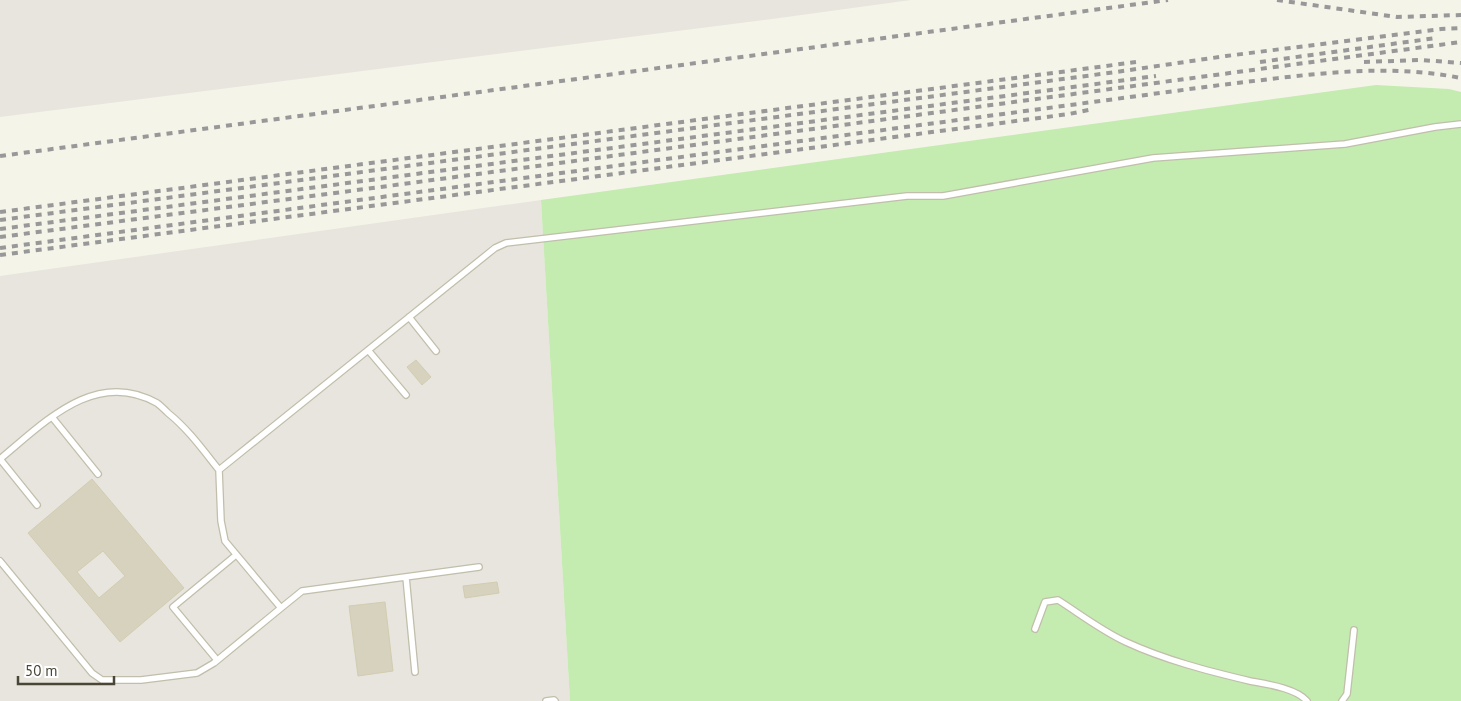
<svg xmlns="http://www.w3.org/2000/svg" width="1461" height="701" font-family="'PT Sans',sans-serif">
<rect width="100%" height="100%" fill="#f5f4e9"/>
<path fill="#e7e5dd" d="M0 0H911L772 19 0 117Z
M541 200 570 701H0V276Z"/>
<path fill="#c4ebb0" d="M1376 85 1449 89 1461 92V701H570L541 200Z"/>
<path fill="#d7d2be" stroke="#d2ccb0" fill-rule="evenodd" d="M416 360 431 377 422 385 407 367Z
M92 479 184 588 120 642 28 533ZM103 551 125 576 99 598 77 572Z
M497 582 499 593 465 598 463 586Z
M385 602 393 671 358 676 349 606Z"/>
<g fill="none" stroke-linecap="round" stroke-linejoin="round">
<defs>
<path id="service" d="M409 317 436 351
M368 350 406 395
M52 417 98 474
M0 459C44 423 95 368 157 403 161 406 165 410 168 413 188 429 203 450 219 470L495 248 506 243 907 196H943L1153 158 1345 144 1435 127 1461 124
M0 459 37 505
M219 470 221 521 225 541 281 608 302 591 479 567
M0 561 92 673 102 680H141L197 673 214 663 281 608
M406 577 415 672
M1035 629 1045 602 1058 600C1080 614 1102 631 1126 642 1165 660 1208 671 1250 681 1266 684 1296 688 1307 701
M217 660 173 607 236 555
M546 701 554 700 555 701
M1342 701 1347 694 1354 630"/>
</defs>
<use href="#service" stroke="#c1beab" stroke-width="8"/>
<use href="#service" stroke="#fff" stroke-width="5.5"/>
<path stroke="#989898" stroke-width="4" stroke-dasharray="6 6" stroke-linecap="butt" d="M1277 0 1397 17 1461 15
M1260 62 1436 38
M1364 62 1421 60 1461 63
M0 156 1168 0
M0 212 1136 62
M0 220 1116 72 1226 56 1441 29 1461 28
M0 229 1156 76
M0 237 388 186 1461 42
M0 248 1220 85C1300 76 1381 62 1461 78
M0 255 1069 114 1093 109"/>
</g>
<path d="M18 676v8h96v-8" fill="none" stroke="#494637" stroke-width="2.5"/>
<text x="25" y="676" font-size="15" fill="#494637" stroke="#ffffff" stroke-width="4" paint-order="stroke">50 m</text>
</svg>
